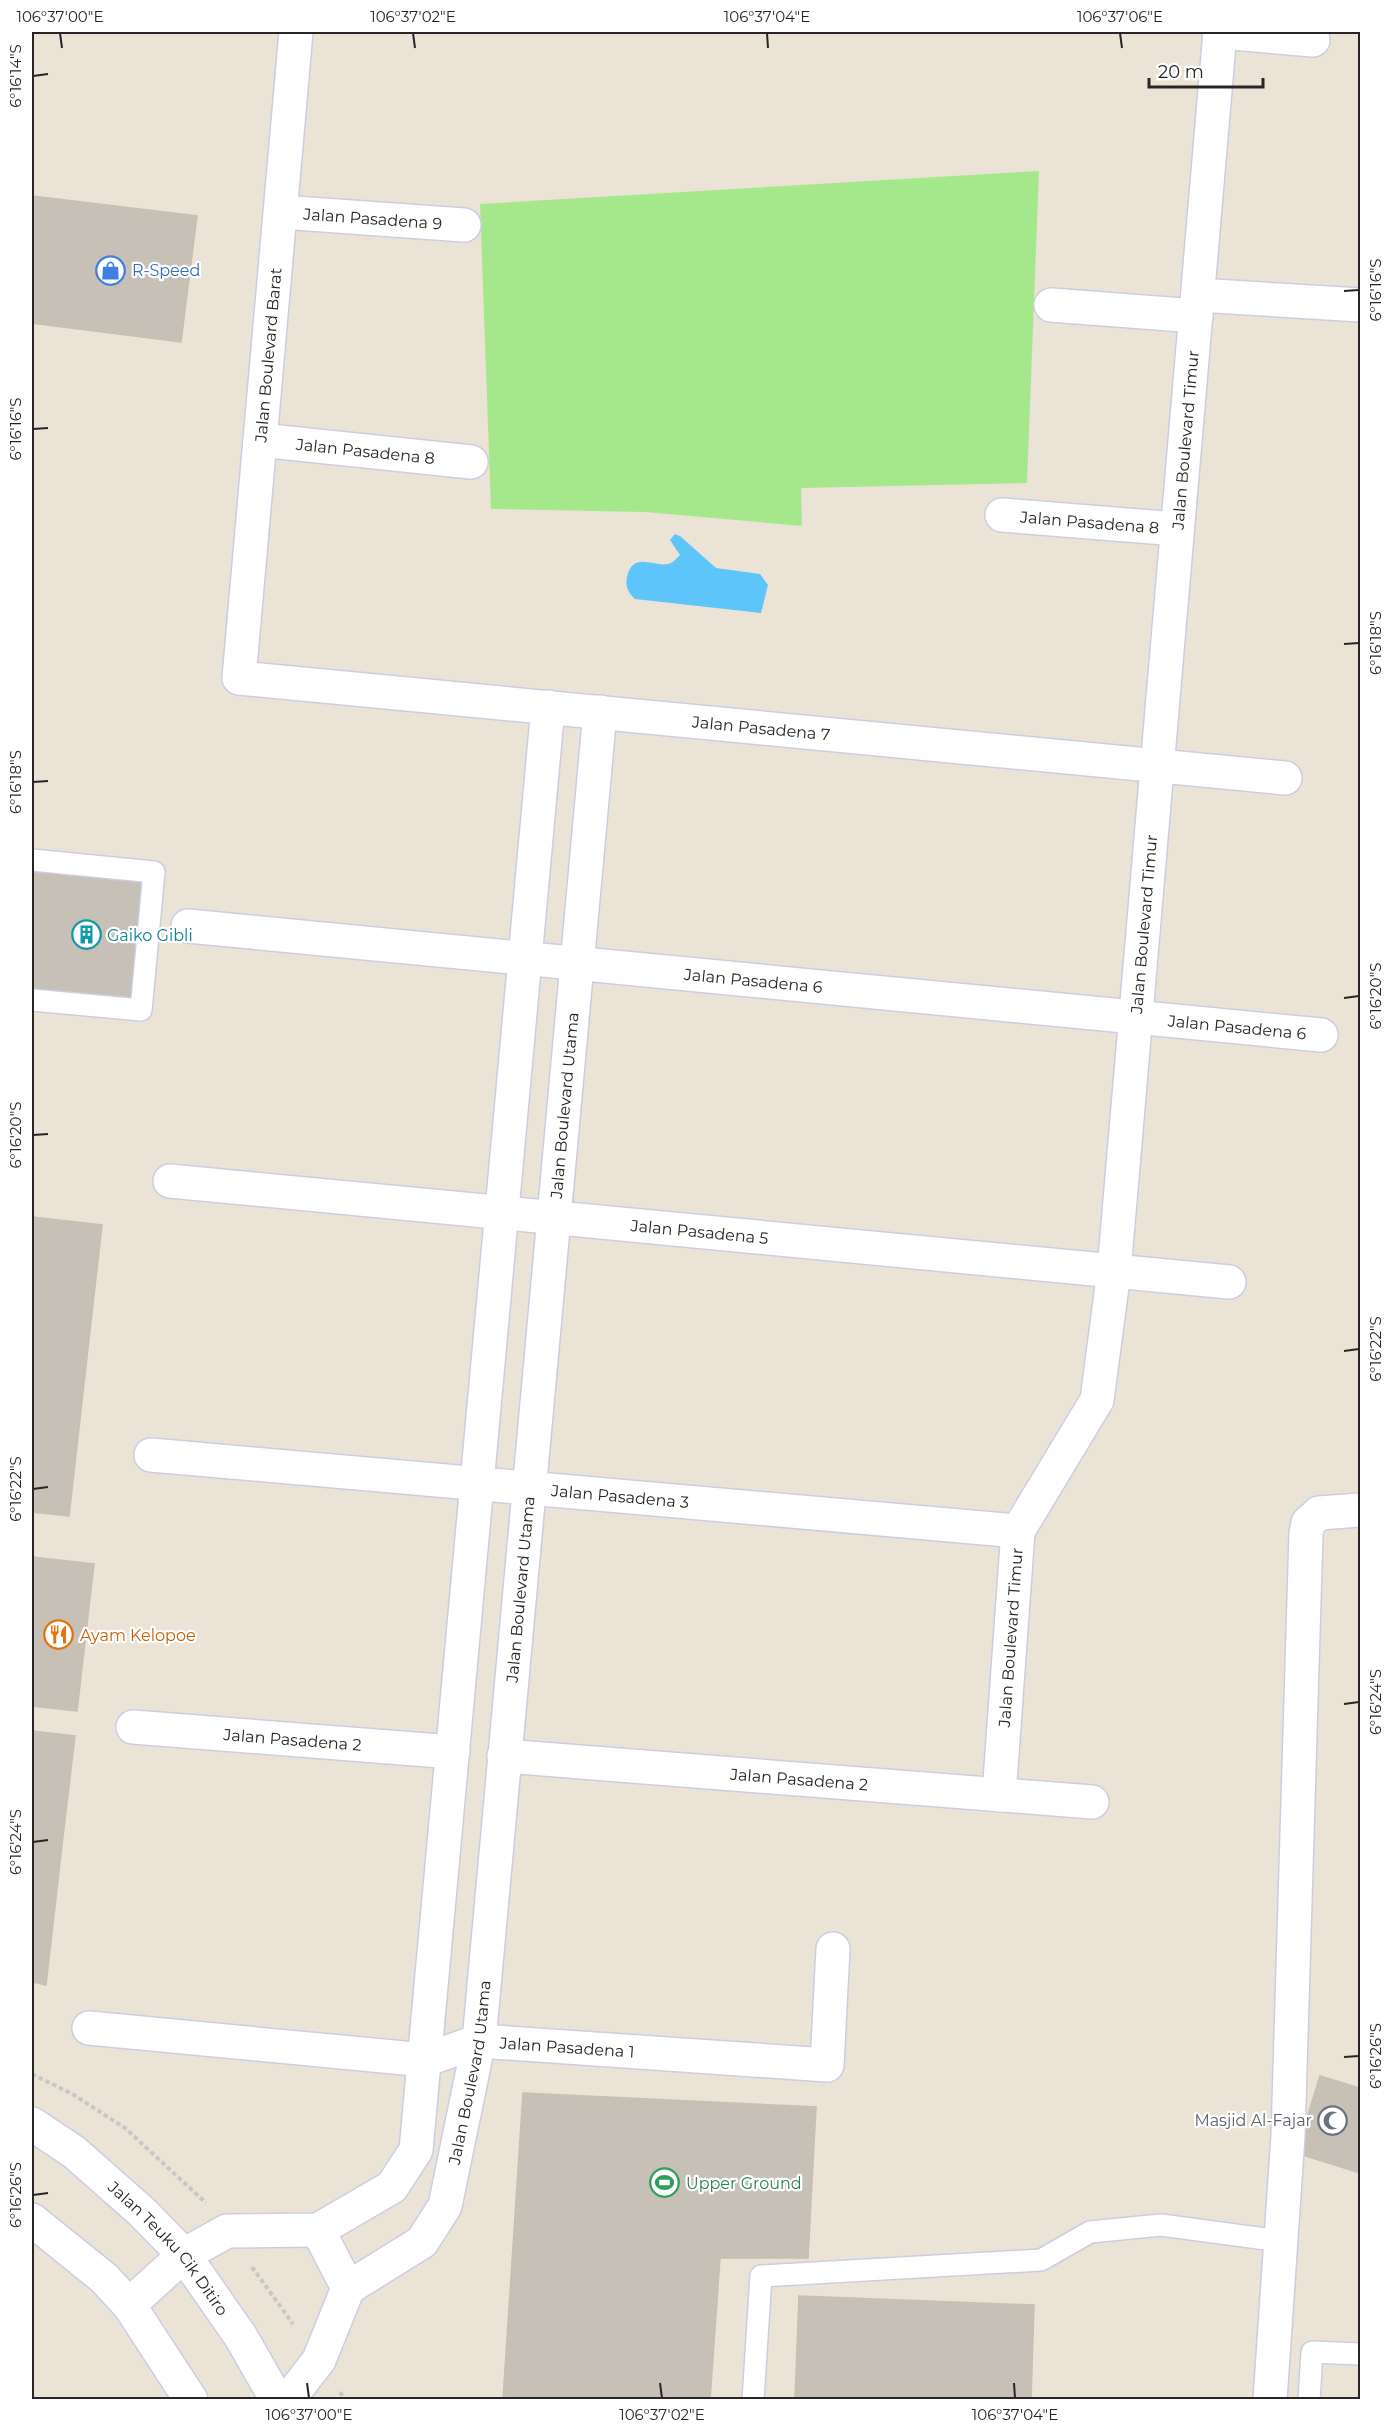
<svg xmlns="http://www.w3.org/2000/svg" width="1392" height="2431" font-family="Montserrat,sans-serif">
<rect width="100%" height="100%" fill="#ebe3d6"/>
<path fill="#a5e88c" d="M1039 171 1027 483 801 488 802 526 645 512 491 509 480 204Z"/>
<path fill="#5dc5f9" d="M675 534 680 536 716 568 760 574 768 585 761 613 635 599C628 592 625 587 627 577 633 551 653 567 668 564 673 563 676 559 680 555L670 540Z"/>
<path fill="#c6c0b6" stroke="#c6c0b0" stroke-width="1.5" d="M32 196 197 216 181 342 32 323Z
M32 868 145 880 133 1000 32 990Z
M32 1217 102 1225 69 1516 32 1512Z
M32 1557 94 1564 77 1711 32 1706Z
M32 1731 75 1736 62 1845 32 1841Z
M32 1841 62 1845 46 1985 32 1982Z
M1320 2076 1360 2088V2173L1296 2153Z
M523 2093 816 2107 808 2258H720L710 2400H503Z
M799 2296 1034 2305 1031 2400H795Z"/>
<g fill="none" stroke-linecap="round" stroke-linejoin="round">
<defs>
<path id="service" d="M32 860 154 872 141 1010 32 1000
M753 2400 761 2276 1041 2260 1090 2232 1161 2225 1281 2241
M1309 2400 1312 2352 1360 2354"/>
<g id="minor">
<path id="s1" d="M296 32 239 678 1285 778"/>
<path d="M1219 32 1313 40"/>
<path id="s2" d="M281 212 464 225"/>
<path d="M1198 295 1360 305"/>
<path d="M1051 305 1196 316"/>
<path id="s3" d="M260 440 471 462"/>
<path id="s4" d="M1002 515 1177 529"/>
<path id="s5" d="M188 926 1321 1035"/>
<path id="s6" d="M170 1181 1229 1282"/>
<path id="s7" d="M151 1455 1018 1531"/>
<path id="s8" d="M133 1727 453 1752"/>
<path id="s9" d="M504 1756 1092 1802"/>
<path id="s10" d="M999 1795 1018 1531 1097 1400 1114 1271 1220 32"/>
<path id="s11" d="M89 2028 425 2060 479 2041 827 2065 833 1949"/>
<path d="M318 2230 348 2288"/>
<path d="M184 2255 227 2231 318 2230 392 2187 416 2150 548 707"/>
<path id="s12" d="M288 2400 319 2360 348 2288 422 2242 445 2206 479 2041 600 712"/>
<path d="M1270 2400 1288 2136 1306 1533 1308 1523 1319 1513 1360 1510"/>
</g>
<g id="secondary">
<path id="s13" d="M32 2124 74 2152 142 2212 184 2255 241 2337 277 2400"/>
<path d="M32 2220 104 2278 129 2305 191 2400"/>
<path d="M129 2305 184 2255"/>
</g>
</defs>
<use href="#service" stroke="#cbcee2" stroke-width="24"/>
<use href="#minor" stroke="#cbcee2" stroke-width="36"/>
<use href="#secondary" stroke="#cbcee2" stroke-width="36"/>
<path stroke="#c7c7c7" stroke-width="4" stroke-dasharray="4.5 3" stroke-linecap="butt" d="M32 2074 74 2095 125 2128 206 2203
M252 2267 293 2324
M340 2392 345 2400"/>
<use href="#service" stroke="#fff" stroke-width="21"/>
<use href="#minor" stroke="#fff" stroke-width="33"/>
<use href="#secondary" stroke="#fff" stroke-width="33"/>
</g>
<path fill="none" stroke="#262626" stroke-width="2" d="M60 33 62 48M413 33 415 48M767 33 768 48M1120 33 1122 48M33 76 48 74M1344 291 1359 290M33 429 48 428M1344 644 1359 643M33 782 48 781M1344 998 1359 996M33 1135 48 1134M1344 1351 1359 1349M33 1489 48 1487M1344 1704 1359 1702M33 1842 48 1840M1344 2057 1359 2056M33 2195 48 2193M307 2383 309 2398M660 2383 662 2398M1014 2383 1015 2398"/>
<defs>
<symbol id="shop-ring" viewBox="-11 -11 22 22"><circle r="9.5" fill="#fff" stroke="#3f7fe0" stroke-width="1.5"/><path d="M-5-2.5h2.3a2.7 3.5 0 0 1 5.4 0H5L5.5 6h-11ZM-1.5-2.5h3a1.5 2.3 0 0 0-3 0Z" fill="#3f7fe0"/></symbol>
<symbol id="building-ring" viewBox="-11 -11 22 22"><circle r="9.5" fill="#fff" stroke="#0f9aa8" stroke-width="1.5"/><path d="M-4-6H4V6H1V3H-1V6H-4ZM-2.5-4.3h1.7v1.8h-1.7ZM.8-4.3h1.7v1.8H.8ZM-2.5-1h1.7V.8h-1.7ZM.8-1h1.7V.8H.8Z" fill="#0f9aa8"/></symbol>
<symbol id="restaurant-ring" viewBox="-11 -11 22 22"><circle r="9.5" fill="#fff" stroke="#e8710a" stroke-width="1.5"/><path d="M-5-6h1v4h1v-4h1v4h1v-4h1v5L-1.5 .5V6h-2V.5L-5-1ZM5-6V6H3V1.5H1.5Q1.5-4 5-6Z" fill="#e8710a"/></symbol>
<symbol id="mosque-ring" viewBox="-11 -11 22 22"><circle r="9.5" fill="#fff" stroke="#6b7280" stroke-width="1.5"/><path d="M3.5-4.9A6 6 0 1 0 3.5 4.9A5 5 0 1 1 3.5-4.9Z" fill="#6b7280"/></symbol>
<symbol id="stadium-ring" viewBox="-11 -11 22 22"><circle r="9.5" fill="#fff" stroke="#2e9e5b" stroke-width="1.5"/><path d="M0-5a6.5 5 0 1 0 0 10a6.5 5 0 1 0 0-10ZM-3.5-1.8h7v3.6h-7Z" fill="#2e9e5b"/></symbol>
</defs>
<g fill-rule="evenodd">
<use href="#shop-ring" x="94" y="254" width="33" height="33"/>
<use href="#building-ring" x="70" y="918" width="33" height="33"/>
<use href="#restaurant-ring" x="42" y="1618" width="33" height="33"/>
<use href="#mosque-ring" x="1316" y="2104" width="33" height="33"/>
<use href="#stadium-ring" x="648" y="2166" width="33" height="33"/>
</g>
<g text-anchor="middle" stroke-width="4.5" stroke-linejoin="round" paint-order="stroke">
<g font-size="16" fill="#262626" stroke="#fff">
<text dy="6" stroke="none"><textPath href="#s2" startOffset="92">Jalan Pasadena 9</textPath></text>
<text transform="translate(268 355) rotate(-85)" y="6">Jalan Boulevard Barat</text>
<text dy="6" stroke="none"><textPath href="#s10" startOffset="1382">Jalan Boulevard Timur</textPath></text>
<text dy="6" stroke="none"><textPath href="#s3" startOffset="106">Jalan Pasadena 8</textPath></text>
<text dy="6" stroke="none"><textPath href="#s4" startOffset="88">Jalan Pasadena 8</textPath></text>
<text dy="6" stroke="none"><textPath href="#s1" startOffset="1173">Jalan Pasadena 7</textPath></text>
<text dy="6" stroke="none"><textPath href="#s10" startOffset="896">Jalan Boulevard Timur</textPath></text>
<text dy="6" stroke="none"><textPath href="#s5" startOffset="568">Jalan Pasadena 6</textPath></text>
<text dy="6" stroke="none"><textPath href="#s5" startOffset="1054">Jalan Pasadena 6</textPath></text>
<text dy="6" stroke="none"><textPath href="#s12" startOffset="1366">Jalan Boulevard Utama</textPath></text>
<text dy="6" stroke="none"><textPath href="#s6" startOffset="532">Jalan Pasadena 5</textPath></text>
<text dy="6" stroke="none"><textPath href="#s7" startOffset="471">Jalan Pasadena 3</textPath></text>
<text dy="6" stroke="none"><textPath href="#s12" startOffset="880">Jalan Boulevard Utama</textPath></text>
<text dy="6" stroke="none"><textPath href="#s10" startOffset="158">Jalan Boulevard Timur</textPath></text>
<text dy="6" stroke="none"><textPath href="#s8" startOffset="160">Jalan Pasadena 2</textPath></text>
<text dy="6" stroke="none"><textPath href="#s9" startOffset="296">Jalan Pasadena 2</textPath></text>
<text dy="6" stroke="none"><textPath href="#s11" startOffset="483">Jalan Pasadena 1</textPath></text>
<text dy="6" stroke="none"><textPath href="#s12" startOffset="394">Jalan Boulevard Utama</textPath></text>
<text dy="6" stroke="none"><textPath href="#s13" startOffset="186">Jalan Teuku Cik Ditiro</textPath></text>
</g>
<g font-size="16" fill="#366cbe" stroke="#fff" text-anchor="start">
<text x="132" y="276">R-Speed</text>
</g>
<g font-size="16" fill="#0d838f" stroke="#fff" text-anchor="start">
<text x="107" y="941">Gaiko Gibli</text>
</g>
<g font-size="16" fill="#c56008" stroke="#fff" text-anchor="start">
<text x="80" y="1641">Ayam Kelopoe</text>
</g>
<g font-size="16" fill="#5b616d" stroke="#fff" text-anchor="end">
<text x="1312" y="2126">Masjid Al-Fajar</text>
</g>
<g font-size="16" fill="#27864d" stroke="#fff" text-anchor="start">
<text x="686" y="2189">Upper Ground</text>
</g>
</g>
<rect width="1392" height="2431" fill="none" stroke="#ffffff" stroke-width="66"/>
<path d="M1149 78v9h114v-9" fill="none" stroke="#262626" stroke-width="3"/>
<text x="1158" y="78" font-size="18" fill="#262626" stroke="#ffffff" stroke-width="4.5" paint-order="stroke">20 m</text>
<rect x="33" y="33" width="1326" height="2365" fill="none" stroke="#262626" stroke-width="2"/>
<g font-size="15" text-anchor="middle" fill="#262626">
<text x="60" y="22">106°37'00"E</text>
<text x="413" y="22">106°37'02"E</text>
<text x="767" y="22">106°37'04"E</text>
<text x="1120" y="22">106°37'06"E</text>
<text transform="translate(16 76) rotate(-90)" y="5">6°16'14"S</text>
<text transform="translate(1376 290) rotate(-90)" y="5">6°16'16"S</text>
<text transform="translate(16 429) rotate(-90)" y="5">6°16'16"S</text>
<text transform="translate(1376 643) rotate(-90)" y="5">6°16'18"S</text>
<text transform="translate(16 782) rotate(-90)" y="5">6°16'18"S</text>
<text transform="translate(1376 996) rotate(-90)" y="5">6°16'20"S</text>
<text transform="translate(16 1135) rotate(-90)" y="5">6°16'20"S</text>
<text transform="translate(1376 1349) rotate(-90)" y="5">6°16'22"S</text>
<text transform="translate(16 1489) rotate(-90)" y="5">6°16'22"S</text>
<text transform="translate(1376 1702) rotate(-90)" y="5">6°16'24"S</text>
<text transform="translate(16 1842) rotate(-90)" y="5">6°16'24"S</text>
<text transform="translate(1376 2056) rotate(-90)" y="5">6°16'26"S</text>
<text transform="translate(16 2195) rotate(-90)" y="5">6°16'26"S</text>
<text x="309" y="2420">106°37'00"E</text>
<text x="662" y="2420">106°37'02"E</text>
<text x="1015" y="2420">106°37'04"E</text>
</g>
</svg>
